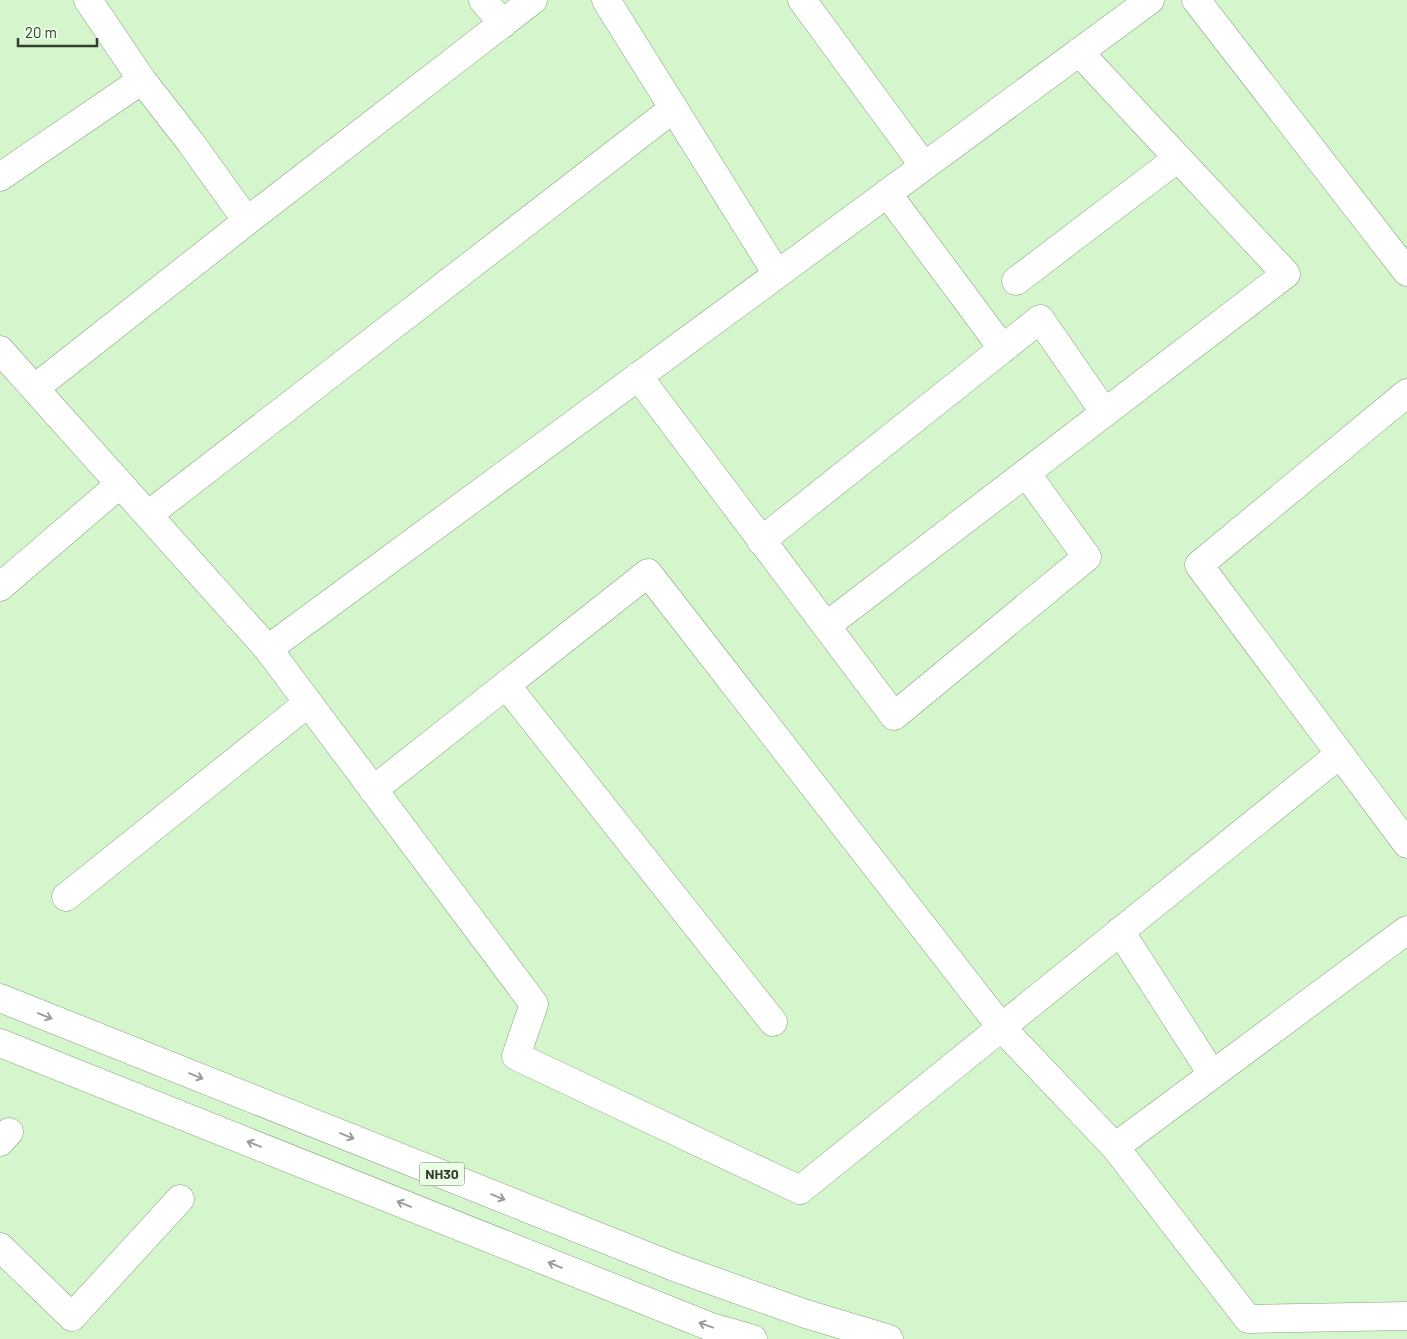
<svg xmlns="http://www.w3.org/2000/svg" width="1407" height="1339" font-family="Barlow,sans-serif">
<rect width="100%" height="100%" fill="#d5f5cd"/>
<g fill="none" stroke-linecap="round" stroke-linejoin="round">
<defs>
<path id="minor" d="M483 0 503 24
M606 0 777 274
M802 0 924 166
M1196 0 1407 272
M142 80 191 143 247 221
M0 177 142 80 88 0
M887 193 1003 349
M1016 281 1178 158
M0 350 268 649 534 1004 516 1056 800 1190 1340 754
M638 376 894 716 1087 557 1026 473
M35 388 247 221 533 0
M1407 393 1199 565 1407 844
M148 515 674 108
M761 541 1040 319 1105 413
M0 587 120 484
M826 626 1286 274 1079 52
M268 649 1150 0
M506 685 773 1022
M373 790 648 573 1001 1027 1115 1147 1248 1319 1407 1316
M66 897 308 703
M1120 931 1212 1074
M0 1142 9 1132
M1115 1147 1407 930
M0 1247 72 1317 180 1199"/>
<path id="trunk" d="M0 998 677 1268 806 1314 889 1339
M0 1043 711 1327 753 1339"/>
</defs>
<use href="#minor" stroke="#85a27d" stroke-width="29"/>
<use href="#trunk" stroke="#85a27d" stroke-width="29"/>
<use href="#minor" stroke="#fff" stroke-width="28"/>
<use href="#trunk" stroke="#fff" stroke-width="28"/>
</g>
<defs><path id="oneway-shaft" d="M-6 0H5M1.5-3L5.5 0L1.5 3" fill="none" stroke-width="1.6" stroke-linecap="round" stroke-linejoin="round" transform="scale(1.25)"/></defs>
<g stroke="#989e96">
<use href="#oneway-shaft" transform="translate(45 1016) rotate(22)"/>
<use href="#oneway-shaft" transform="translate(196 1076) rotate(22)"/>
<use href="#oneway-shaft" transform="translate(347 1136) rotate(22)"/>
<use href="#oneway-shaft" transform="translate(254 1144) rotate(-158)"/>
<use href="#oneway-shaft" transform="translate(498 1197) rotate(22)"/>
<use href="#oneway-shaft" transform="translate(404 1204) rotate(-158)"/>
<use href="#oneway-shaft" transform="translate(555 1265) rotate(-158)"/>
<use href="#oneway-shaft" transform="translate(706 1325) rotate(-160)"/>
</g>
<g text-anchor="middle" stroke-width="4" stroke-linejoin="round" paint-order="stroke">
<rect fill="#ebfee6" stroke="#6a7865" stroke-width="1" x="419.5" y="1162.5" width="45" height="23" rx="4"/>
<g font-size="14" font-weight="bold" fill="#323e2e">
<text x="442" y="1179">NH30</text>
</g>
</g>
<path d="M18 38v8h79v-8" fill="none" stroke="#323e2e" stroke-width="2.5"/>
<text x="25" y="38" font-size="15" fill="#323e2e" stroke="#ebfee6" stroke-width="4" paint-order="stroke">20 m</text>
</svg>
